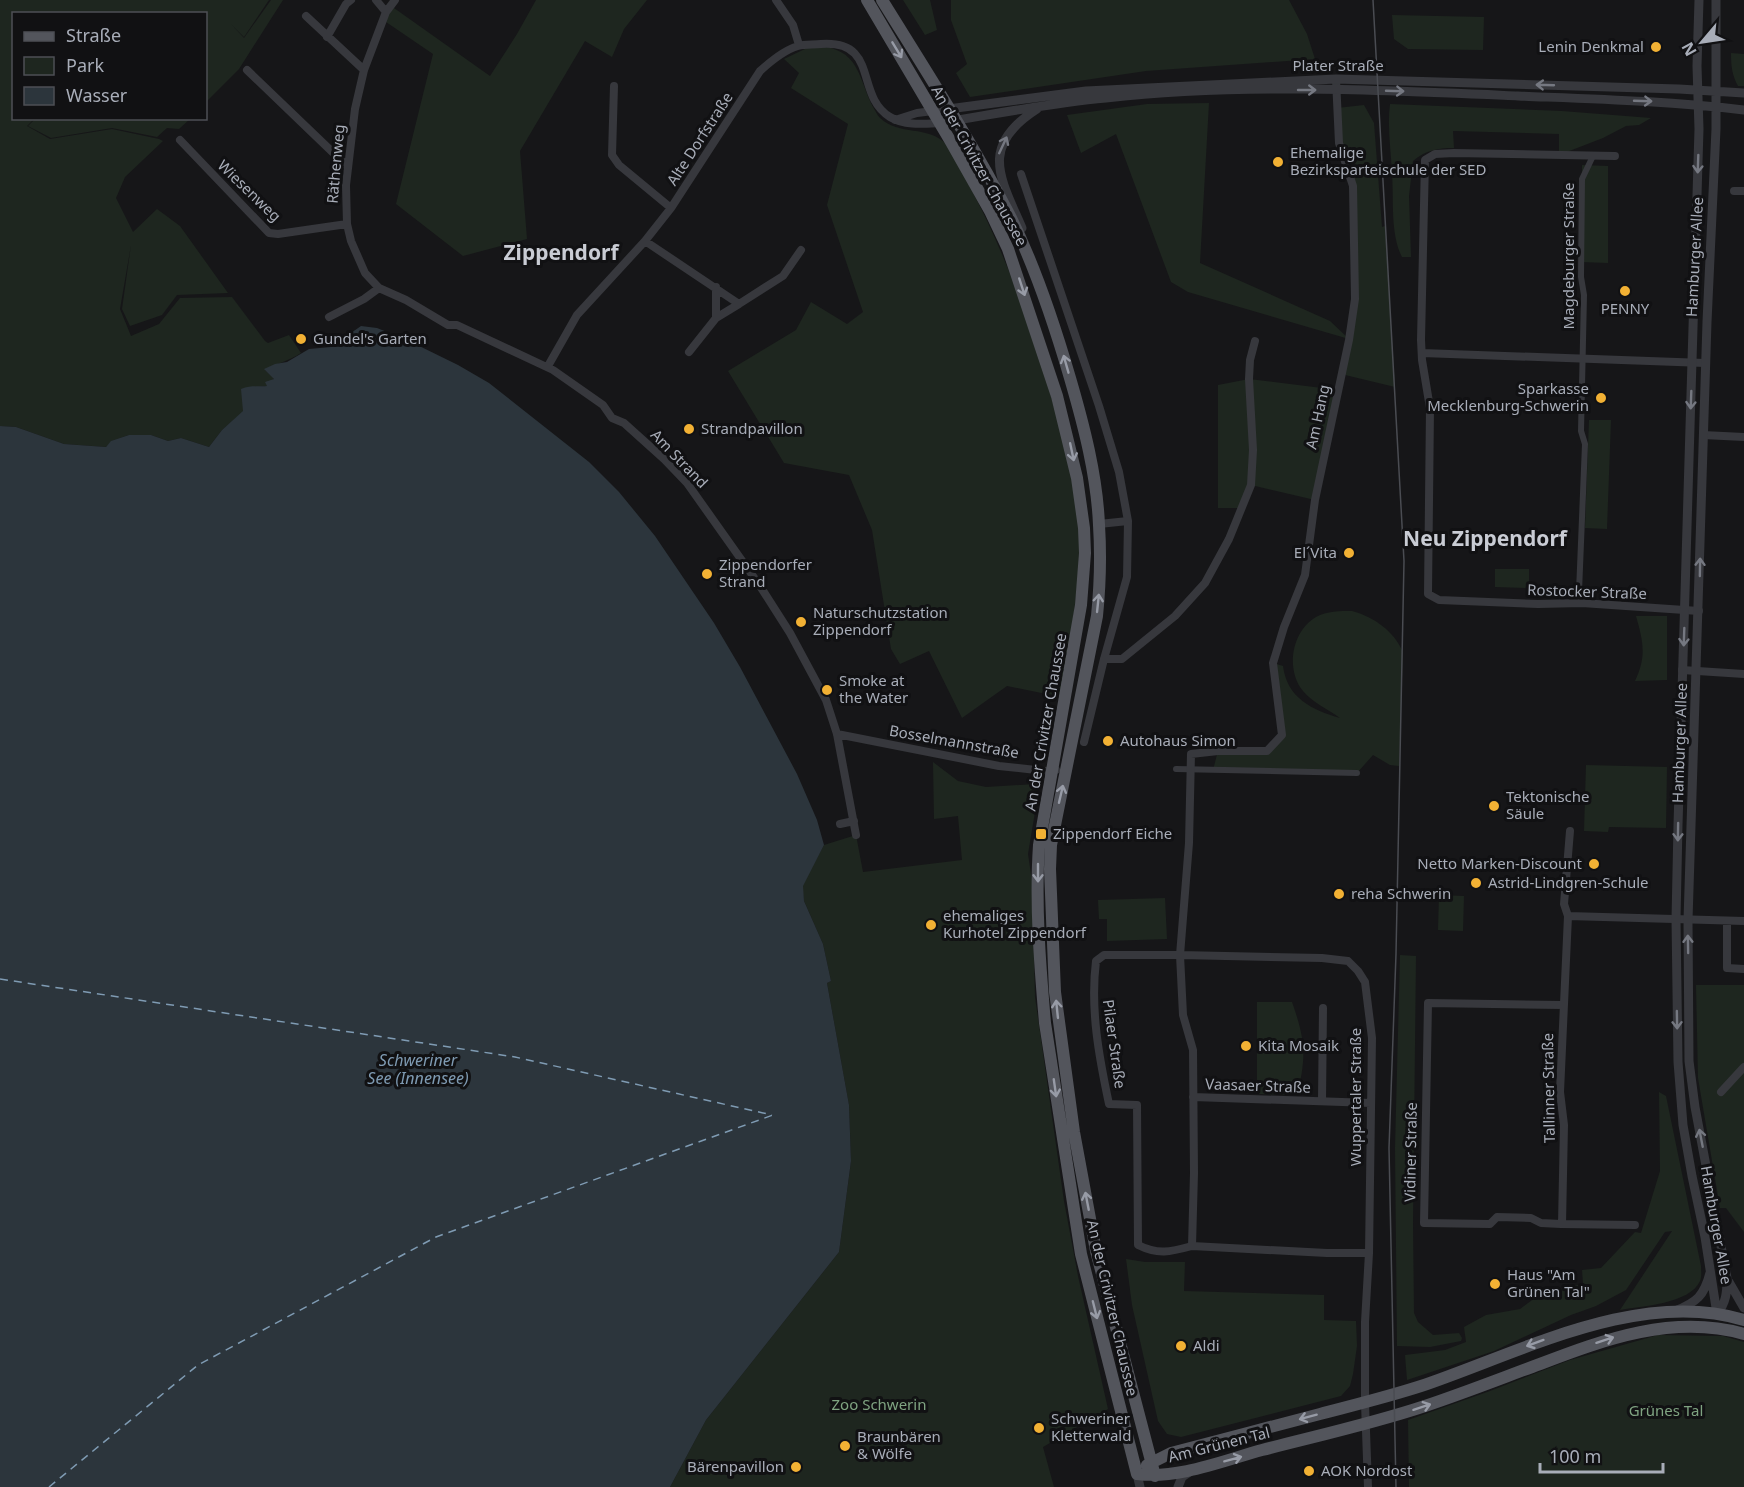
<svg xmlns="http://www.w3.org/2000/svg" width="1744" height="1487" font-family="'Noto Sans',sans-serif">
<rect width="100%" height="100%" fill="#161618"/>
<path fill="#1e261f" d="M0 0H269L244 37 231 24 244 38 271 0H283L239 69 206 102V14H14V118L34 119 27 126 50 139 112 129 159 139 163 141 125 177 116 198 133 232 157 209 180 226 228 293 177 295 162 315 130 326 122 309 131 245 120 309 131 336 159 324 180 298 232 297 265 341 268 343 289 335 301 353C289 361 277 363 265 370L274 378 268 386 258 387 244 411 222 430 209 447 181 438 168 441 151 435H129L112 441 106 447 64 444 16 427 0 426Z
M536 0H647L624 29 612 57 585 41 520 151 527 239 463 256 396 204 433 54 386 22 388 14 394 8 490 76 517 34Z
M903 0H930L937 30 925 35Z
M951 0H1289L1307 34 1315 59 1146 71 970 97 956 73 967 64 951 20Z
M1392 15 1484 17 1483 50 1408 49 1394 39Z
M826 47C860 53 859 80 873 107 875 110 877 115 880 118 899 136 928 125 946 144 955 153 963 175 970 187 1011 264 1039 348 1061 433 1069 465 1077 498 1079 531 1081 587 1069 642 1061 697L1007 686 962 718 929 651 900 664 891 649 872 530 849 475 784 463 728 371 796 330 811 302 847 324 863 312 827 205 848 124 791 88 799 73 784 59 807 48Z
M1731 53 1744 54V86H1738C1732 75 1731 66 1731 53Z
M1209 103 1200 263 1330 321 1349 339 1355 299 1353 186 1339 143 1337 108 1364 105 1374 123 1382 227 1385 226 1395 387 1341 374 1349 339 1188 292 1171 282 1116 134 1081 153 1067 115 1147 104Z
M1390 104 1562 111 1651 118 1639 125 1626 126 1603 138 1559 155V134L1453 131 1454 148C1438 148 1426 150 1413 161L1409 196 1411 257H1402C1390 233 1394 200 1392 174 1391 150 1387 127 1390 104Z
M35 119V118L190 119 179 129 167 128 157 137 112 128 51 138 28 126Z
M1582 165 1608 166V263L1581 262Z
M1249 379 1338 390 1315 500 1251 485 1243 508H1218V385Z
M1589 420H1611L1607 529 1585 528Z
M1495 569H1529V588L1495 587Z
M1352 611C1374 617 1394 631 1403 652L1399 766 1390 765 1373 755 1357 773 1213 770 1218 751H1267L1282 735 1273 663 1283 666C1287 698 1312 710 1340 718 1328 709 1313 703 1303 691 1285 669 1292 631 1316 617 1327 611 1340 611 1352 611Z
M1636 616H1667V680L1635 681C1647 656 1643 641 1636 616Z
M933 762 958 781 986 787 1036 784 1038 794 1028 854 1032 881 1035 997 1064 1201 1078 1276 1108 1409 1043 1447 1054 1487H670L706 1420 839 1252 851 1161 849 1105 827 983 831 981 823 944 804 901 802 886 824 845 856 835 863 872 962 860 958 816 934 819Z
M1586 765 1667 767 1666 828 1609 827 1608 832 1584 831Z
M1439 895 1464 896 1463 931 1438 930Z
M1165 898 1167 939 1107 941V919H1099L1098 900Z
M1400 955 1416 956 1413 1223 1414 1313 1418 1322 1433 1335 1459 1333 1462 1338 1461 1341 1430 1347 1397 1346 1395 1148Z
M1696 985H1744V1232L1726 1208H1720L1698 1078Z
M1257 1002H1292C1305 1039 1307 1056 1297 1095L1257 1094Z
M1659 1092 1666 1096 1701 1266C1701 1270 1702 1277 1700 1281 1690 1304 1641 1306 1620 1310L1672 1231 1665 1232 1626 1290 1596 1306 1571 1315 1494 1351 1407 1380 1405 1355 1445 1350 1466 1342 1464 1327 1486 1315 1520 1309 1543 1292 1583 1284 1582 1270 1601 1268 1635 1232 1641 1233 1660 1171Z
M1126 1259 1145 1262H1185L1184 1291 1324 1295V1320L1356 1321 1357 1346 1353 1374 1350 1386 1341 1396 1181 1437 1167 1434 1158 1421 1132 1305Z
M1658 1335 1723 1336 1744 1342V1487H1409L1408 1420 1490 1391 1570 1360Z"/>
<path fill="#2c353c" d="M361 326 377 328 407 340 458 365 489 383 589 462 619 492 655 536 714 623 740 667 797 774 817 820 824 845 803 886 804 901 823 944 831 981 827 983 849 1105 851 1161 839 1252 706 1420 670 1487H0V426L16 427 64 444 106 447 111 441 129 435H151L168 441 181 438 209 447 222 430 243 411 241 389C251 385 257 387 267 386L265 382 274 379 264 369 275 364 287 362 309 349 331 347Z"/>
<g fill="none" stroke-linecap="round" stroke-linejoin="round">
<path stroke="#7f9bb3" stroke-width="1.5" stroke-dasharray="8 6" stroke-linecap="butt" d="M0 979 515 1057 772 1115
M49 1487 198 1365 436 1237 773 1115"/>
<path stroke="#37383d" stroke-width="6" d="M1582 603 1579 592 1585 444 1581 431 1584 295 1581 277 1582 179 1593 156
M1176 769 1357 773"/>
<path stroke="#37383d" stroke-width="8" d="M376 0 386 12
M776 0 793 25 799 45
M306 16 364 70
M327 37 346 4 351 0
M247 70 348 167
M1336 79 1339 143 1353 186 1355 299 1349 340 1315 500 1305 575 1284 627 1273 663 1282 735 1267 751H1218L1191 754 1189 843 1180 955 1322 958 1348 961 1358 971 1365 982 1372 1038 1369 1253 1365 1322V1403L1368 1487
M614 86 612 155 619 165 671 208
M895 120 917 113 933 111
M180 140 269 233 278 234 347 224
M1615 156 1454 153 1435 154 1425 160 1421 340 1422 360 1430 408 1428 594 1439 600 1538 604 1582 603 1699 611
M1021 174 1099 406 1119 472 1128 521 1127 577 1104 659 1084 742
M1734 191H1744
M645 241 739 304 783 276 801 250
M379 288 365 273 351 241 347 224 346 185 355 109 364 70 386 12 395 0
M329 317 364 299 379 288 406 300 448 325H457L553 370 603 405 612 418 624 423 664 459 687 483 760 586 790 633 826 700 837 734 856 835
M716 318 739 304
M689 352 716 318V287
M1422 353 1705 363
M548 366 577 315 645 241 671 208 760 71C771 61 784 50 798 46 805 44 814 45 821 44 880 40 854 95 890 117 905 126 923 124 940 123
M1703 435 1744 437
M1099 524 1128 521
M1104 659H1122L1175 616 1205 583 1229 539 1251 485 1253 450 1249 379 1250 360 1255 341
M1682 670 1744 674
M837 734 999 766 1045 771 1056 770
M840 824 854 821
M1568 916 1744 921
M1727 921V968L1744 969
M1104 955H1180L1183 1015 1193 1050 1194 1173 1192 1246C1170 1252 1158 1255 1138 1245L1137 1105 1109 1104C1099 1057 1090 1009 1096 961Z
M1563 1005 1428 1003 1424 1223 1490 1224 1497 1217 1531 1218 1541 1223 1561 1224 1635 1225
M1721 1092 1744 1067
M1193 1097 1371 1103
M1322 1101 1323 1008
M1562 1224 1564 1125 1560 1092 1568 916 1564 904 1570 831
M1192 1246 1327 1253H1369"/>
<path stroke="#37383d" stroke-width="9" d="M1699 0 1697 66 1699 129 1678 825 1676 919 1678 1062 1683 1125 1692 1176 1705 1237 1717 1314
M1716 0V129L1707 322 1688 920 1689 1061 1695 1107 1727 1278C1727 1293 1726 1303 1717 1314
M933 111 1086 91 1336 79 1679 89 1744 93
M940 123C995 114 1050 103 1106 98 1241 83 1382 90 1518 96 1593 99 1669 101 1744 110
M1022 228C1000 177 979 146 1037 109
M1729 1282 1744 1308
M1675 1311C1697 1302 1704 1296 1710 1273
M1137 1474 1140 1487
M1178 1487 1182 1477 1191 1471"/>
<path stroke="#53555c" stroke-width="12" d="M867 0 951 142 990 211 1008 249 1057 396 1077 478 1084 528 1085 553 1081 605 1039 845C1035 904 1040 965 1045 1023L1081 1254 1137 1474
M882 0C926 71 972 142 1010 216 1036 268 1054 323 1070 378 1084 426 1097 476 1099 525 1101 556 1100 586 1097 616L1051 845 1050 869 1055 992 1074 1132 1096 1251 1155 1476
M1147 1465 1171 1453C1221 1440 1270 1427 1320 1414 1354 1405 1387 1397 1421 1386 1519 1353 1639 1288 1744 1320
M1137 1474C1179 1479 1222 1461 1262 1450 1316 1436 1371 1424 1425 1406 1464 1393 1502 1378 1540 1364 1605 1339 1674 1314 1744 1334"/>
<path stroke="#4a4c52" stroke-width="1.5" d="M1373 0 1404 561 1396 954 1389 1148 1396 1487"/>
</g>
<defs><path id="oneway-shaft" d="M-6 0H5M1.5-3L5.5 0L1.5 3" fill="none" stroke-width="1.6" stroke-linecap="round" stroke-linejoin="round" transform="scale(1.5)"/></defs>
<g stroke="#979ba6">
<use href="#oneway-shaft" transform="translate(897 50) rotate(59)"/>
<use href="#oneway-shaft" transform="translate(1022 287) rotate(72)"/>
<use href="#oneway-shaft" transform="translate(1066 364) rotate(-106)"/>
<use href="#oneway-shaft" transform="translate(1072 452) rotate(78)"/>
<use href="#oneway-shaft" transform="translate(1098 603) rotate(-84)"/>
<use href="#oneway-shaft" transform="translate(1061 794) rotate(-77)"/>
<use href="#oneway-shaft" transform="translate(1038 873) rotate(90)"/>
<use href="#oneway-shaft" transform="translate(1057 1009) rotate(-96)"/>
<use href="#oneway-shaft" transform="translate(1055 1088) rotate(82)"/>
<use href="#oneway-shaft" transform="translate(1087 1201) rotate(-101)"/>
<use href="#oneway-shaft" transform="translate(1095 1310) rotate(76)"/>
<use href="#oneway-shaft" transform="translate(1605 1340) rotate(-18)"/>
<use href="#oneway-shaft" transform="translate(1535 1343) rotate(160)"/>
<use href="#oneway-shaft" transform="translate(1422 1407) rotate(-18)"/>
<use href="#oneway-shaft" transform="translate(1308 1417) rotate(165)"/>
<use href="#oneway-shaft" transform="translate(1233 1459) rotate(-15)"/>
</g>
<g stroke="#757881">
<use href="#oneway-shaft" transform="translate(1545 85) rotate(-178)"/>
<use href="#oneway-shaft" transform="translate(1307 90)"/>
<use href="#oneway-shaft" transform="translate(1395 91) rotate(2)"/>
<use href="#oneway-shaft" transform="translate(1643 101) rotate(2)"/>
<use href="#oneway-shaft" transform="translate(1003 145) rotate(-65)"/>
<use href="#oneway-shaft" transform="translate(1698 164) rotate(92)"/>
<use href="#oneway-shaft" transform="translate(1691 400) rotate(92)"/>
<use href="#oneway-shaft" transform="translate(1700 567) rotate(-89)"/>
<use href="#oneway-shaft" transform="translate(1684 637) rotate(92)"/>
<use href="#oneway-shaft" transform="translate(1678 832) rotate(91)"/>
<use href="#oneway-shaft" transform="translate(1688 944) rotate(-91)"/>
<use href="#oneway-shaft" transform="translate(1677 1020) rotate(89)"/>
<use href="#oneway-shaft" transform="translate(1701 1138) rotate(-101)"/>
</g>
<g fill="#f2b134" stroke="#111113" stroke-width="2">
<circle cx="1656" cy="47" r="6"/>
<circle cx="1278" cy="162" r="6"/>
<circle cx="1625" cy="291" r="6"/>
<circle cx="301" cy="339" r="6"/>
<circle cx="1601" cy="398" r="6"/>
<circle cx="689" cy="429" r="6"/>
<circle cx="1349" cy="553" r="6"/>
<circle cx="707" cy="574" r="6"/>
<circle cx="801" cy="622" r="6"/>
<circle cx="827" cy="690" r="6"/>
<circle cx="1108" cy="741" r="6"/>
<circle cx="1494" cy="806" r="6"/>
<rect x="1035" y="828" width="12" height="12" rx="3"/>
<circle cx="1594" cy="864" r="6"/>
<circle cx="1476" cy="883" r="6"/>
<circle cx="1339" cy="894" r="6"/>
<circle cx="931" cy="925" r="6"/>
<circle cx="1246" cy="1046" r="6"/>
<circle cx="1495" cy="1284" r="6"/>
<circle cx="1181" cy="1346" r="6"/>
<circle cx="1039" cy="1428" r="6"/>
<circle cx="845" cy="1446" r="6"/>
<circle cx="796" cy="1467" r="6"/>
<circle cx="1309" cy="1471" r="6"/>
</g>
<g text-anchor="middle" stroke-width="6" stroke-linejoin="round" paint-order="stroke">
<g font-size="15" fill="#a8adb8" stroke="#111113" text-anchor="start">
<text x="1644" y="52" text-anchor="end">Lenin Denkmal</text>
<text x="1290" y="158">Ehemalige<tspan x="1290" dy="17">Bezirksparteischule der SED</tspan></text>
<text x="1625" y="314" text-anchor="middle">PENNY</text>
<text x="313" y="344">Gundel's Garten</text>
<text x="1589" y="394" text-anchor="end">Sparkasse<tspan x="1589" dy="17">Mecklenburg-Schwerin</tspan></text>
<text x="701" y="434">Strandpavillon</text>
<text x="1337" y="558" text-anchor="end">El´Vita</text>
<text x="719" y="570">Zippendorfer<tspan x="719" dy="17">Strand</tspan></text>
<text x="813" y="618">Naturschutzstation<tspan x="813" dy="17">Zippendorf</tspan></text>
<text x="839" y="686">Smoke at<tspan x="839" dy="17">the Water</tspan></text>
<text x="1120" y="746">Autohaus Simon</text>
<text x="1506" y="802">Tektonische<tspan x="1506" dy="17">Säule</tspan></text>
<text x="1053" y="839">Zippendorf Eiche</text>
<text x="1582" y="869" text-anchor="end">Netto Marken-Discount</text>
<text x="1488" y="888">Astrid-Lindgren-Schule</text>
<text x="1351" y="899">reha Schwerin</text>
<text x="943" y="921">ehemaliges<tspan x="943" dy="17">Kurhotel Zippendorf</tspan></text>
<text x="1258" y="1051">Kita Mosaik</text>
<text x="1507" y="1280">Haus "Am<tspan x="1507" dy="17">Grünen Tal"</tspan></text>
<text x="1193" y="1351">Aldi</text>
<text x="1051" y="1424">Schweriner<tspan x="1051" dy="17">Kletterwald</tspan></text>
<text x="857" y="1442">Braunbären<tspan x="857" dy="17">&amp; Wölfe</tspan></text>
<text x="784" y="1472" text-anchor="end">Bärenpavillon</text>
<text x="1321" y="1476">AOK Nordost</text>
</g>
<g font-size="15" fill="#a8adb8" stroke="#111113">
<text x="1338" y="71">Plater Straße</text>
<text transform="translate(700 139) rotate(-57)" y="5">Alte Dorfstraße</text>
<text transform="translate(336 164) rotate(-85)" y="5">Räthenweg</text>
<text transform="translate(979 166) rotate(61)" y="5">An der Crivitzer Chaussee</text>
<text transform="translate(249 191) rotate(44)" y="5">Wiesenweg</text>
<text transform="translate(1569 256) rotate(-90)" y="5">Magdeburger Straße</text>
<text transform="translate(1695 257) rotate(-87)" y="5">Hamburger Allee</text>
<text transform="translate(1318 417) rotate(-78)" y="5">Am Hang</text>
<text transform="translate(679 459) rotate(46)" y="5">Am Strand</text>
<text transform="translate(1587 592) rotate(2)" y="5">Rostocker Straße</text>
<text transform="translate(1046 722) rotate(-80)" y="5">An der Crivitzer Chaussee</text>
<text transform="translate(954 742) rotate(10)" y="5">Bosselmannstraße</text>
<text transform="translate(1680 743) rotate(-88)" y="5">Hamburger Allee</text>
<text transform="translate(1114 1044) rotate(82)" y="5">Pilaer Straße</text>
<text transform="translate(1258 1086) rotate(2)" y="5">Vaasaer Straße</text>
<text transform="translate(1549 1088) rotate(-91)" y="5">Tallinner Straße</text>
<text transform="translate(1356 1097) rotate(-90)" y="5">Wuppertaler Straße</text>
<text transform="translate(1411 1152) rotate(-89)" y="5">Vidiner Straße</text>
<text transform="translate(1716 1225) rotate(80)" y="5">Hamburger Allee</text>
<text transform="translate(1112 1308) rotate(77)" y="5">An der Crivitzer Chaussee</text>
<text transform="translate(1219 1445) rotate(-14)" y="5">Am Grünen Tal</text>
</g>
<g font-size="15" fill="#7fa381" stroke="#111113">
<text x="879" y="1410">Zoo Schwerin</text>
<text x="1666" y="1416">Grünes Tal</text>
</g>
<g font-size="16" font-style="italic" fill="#7f9bb3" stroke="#111113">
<text x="418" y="1066">Schweriner<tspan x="418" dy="18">See (Innensee)</tspan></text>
</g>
<g font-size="21" font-weight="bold" fill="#c9ccd4" stroke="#111113">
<text x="561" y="260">Zippendorf</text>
<text x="1485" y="546">Neu Zippendorf</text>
</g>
</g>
<rect x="12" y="12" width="195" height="108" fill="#111113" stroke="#4d4f55" stroke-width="1.5"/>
<rect x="24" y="32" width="30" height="9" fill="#53555c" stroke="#4d4f55" stroke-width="1.5"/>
<text x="66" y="42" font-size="18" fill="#a8adb8">Straße</text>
<rect x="24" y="57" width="30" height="18" fill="#1e261f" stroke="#4d4f55" stroke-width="1.5"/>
<text x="66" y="72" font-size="18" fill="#a8adb8">Park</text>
<rect x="24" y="87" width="30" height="18" fill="#2c353c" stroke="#4d4f55" stroke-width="1.5"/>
<text x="66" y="102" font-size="18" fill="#a8adb8">Wasser</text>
<g transform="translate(1702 42) rotate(241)" stroke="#111113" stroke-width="4.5" paint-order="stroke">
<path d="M0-4.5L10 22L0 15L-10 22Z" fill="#a8adb8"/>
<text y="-9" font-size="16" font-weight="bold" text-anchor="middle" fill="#a8adb8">N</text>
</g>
<path d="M1540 1463v9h123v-9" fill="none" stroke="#a8adb8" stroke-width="3"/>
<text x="1549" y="1463" font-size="18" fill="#a8adb8" stroke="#111113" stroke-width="4.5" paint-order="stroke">100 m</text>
</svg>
